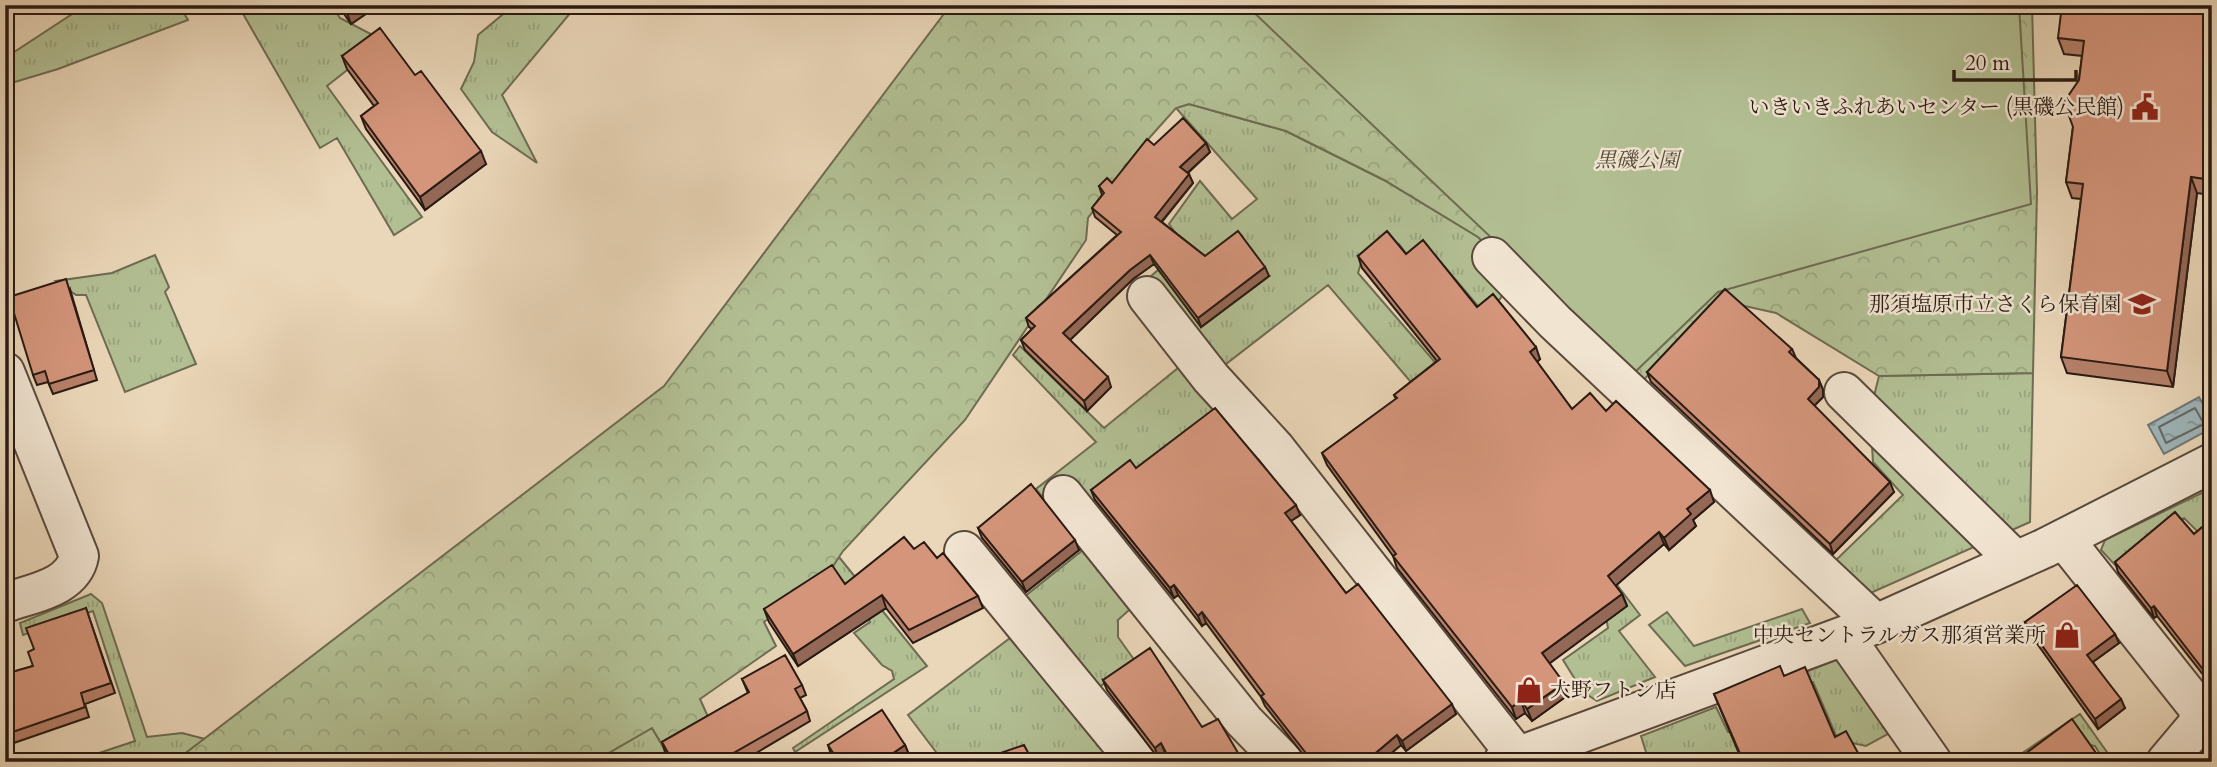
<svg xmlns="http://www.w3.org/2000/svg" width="2217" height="767" font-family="Cardo,'Noto Serif JP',serif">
<defs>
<pattern id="grass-tufts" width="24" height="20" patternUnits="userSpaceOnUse" patternTransform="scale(1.75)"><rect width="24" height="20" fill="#b2bf93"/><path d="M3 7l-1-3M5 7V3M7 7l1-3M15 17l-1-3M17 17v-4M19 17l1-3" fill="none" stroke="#99a47e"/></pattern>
<pattern id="forest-crowns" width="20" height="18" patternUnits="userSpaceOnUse" patternTransform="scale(1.75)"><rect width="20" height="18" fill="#b2bf93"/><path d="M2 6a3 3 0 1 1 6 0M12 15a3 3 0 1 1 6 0" fill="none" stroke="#99a47e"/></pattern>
<pattern id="water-ripples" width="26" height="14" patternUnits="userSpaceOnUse" patternTransform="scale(1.75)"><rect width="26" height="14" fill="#9eb6bb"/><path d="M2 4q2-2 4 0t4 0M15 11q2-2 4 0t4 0" fill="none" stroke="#819397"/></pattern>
</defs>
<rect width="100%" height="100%" fill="#ead6b8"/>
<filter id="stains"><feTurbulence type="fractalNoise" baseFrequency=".00286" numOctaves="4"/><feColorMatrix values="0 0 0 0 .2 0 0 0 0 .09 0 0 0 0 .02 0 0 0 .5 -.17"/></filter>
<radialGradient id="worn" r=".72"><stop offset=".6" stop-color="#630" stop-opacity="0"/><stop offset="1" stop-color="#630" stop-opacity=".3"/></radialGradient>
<path fill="url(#grass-tufts)" stroke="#6e6c52" stroke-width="2" d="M86 5H179L188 20 58 69 5 85V58Z
M238 5H331L340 18 384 41 327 86 422 217 394 235 337 138 320 148Z
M514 5H577L502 95 537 163 492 132 461 89 474 62 478 35Z
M1189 104 1286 131 1384 180 1478 237 1515 273 1500 299 1483 312 1433 253 1408 256 1399 244 1388 240 1361 263 1358 273 1440 368 1416 388 1328 285 1217 371 1149 278 1185 246 1169 224 1200 181 1232 219 1257 199 1176 108Z
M155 255 169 287 165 292 196 364 125 392 86 295H76L56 281 112 273Z
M1020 346 1104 428 1183 364 1222 410 1146 483 1134 468 1072 517 1138 602 1118 620V637L1135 661 1091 693 1019 601 1084 549 1036 489 1096 442 1013 355Z
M2033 373 2030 522 1866 595 1834 562 1903 495 1873 462 1870 412 1879 376Z
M2212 488V525L2200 534 2184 518 2115 565 2101 550 2105 540Z
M1556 505 1640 615 1619 631 1655 677 1597 701 1583 692 1563 660 1608 628 1604 606Z
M839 557 927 666 795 752 793 748 894 679 892 671 882 665 854 633 870 622 831 569Z
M91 594 102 603 147 737 182 733 205 739 174 762H72L135 741 93 611 23 635 20 623Z
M1802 609 1810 623 1685 666 1649 625 1667 612 1694 646Z
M1018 632 1113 754 1109 762H931L936 752 908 715Z
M1838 659 1888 734 1866 746 1838 740 1813 682 1791 687 1788 679Z
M1716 707 1728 732H1732L1754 762H1638L1646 752 1641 736Z
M2080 714 2114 762H2105L2095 746C2067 738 2039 762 2009 762Z
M652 728 672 762H593Z"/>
<path fill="url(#forest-crowns)" stroke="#6e6c52" stroke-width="2" d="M946 5H2032L2037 192 2033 373 1879 376 1776 313 1718 300 1640 384 1568 324 1478 237 1384 180 1286 131 1189 104 1176 108 1151 136 1088 218 1086 240 965 420 843 551 827 575 764 622 776 646 700 699 709 719 664 748 652 728 593 762H174L664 386 943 15Z"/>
<path fill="#b2bf93" stroke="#6e6c52" stroke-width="2" d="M1246 5H2019L2031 204 1718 292 1634 373Z"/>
<path fill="url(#water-ripples)" stroke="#6f7877" stroke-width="2" d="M2199 397 2212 420V428L2164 454 2148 425Z"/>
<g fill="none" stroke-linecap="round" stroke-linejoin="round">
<path stroke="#646866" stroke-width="2" d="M2195 408 2204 424 2166 443 2159 427Z"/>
<defs>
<path id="minor" d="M1492 257 1555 322 1876 624
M1147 296 1211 378 1275 448 1517 756
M5 372 79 556C73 588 32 593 5 603
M1844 392 2016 561
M1063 495 1244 721 1284 762
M2064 539 2199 709 2198 724 2166 762
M964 551 1137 762
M1844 636 1932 762
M1503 762 1876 624 2045 548 2212 463"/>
</defs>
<use href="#minor" stroke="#59493c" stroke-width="42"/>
<use href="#minor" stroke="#f1e4d1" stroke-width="38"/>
</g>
<path fill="#b6806a" stroke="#291a12" stroke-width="2" d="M338 5H379L351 24Z
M2212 5V195L2197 193 2173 387 2067 373 2061 357 2081 199 2072 198 2066 182 2082 56 2064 54 2058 38Z
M342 56 415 75 486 164 425 210 366 129 361 116 374 106 347 69Z
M1206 143 1210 152 1188 173 1193 183 1162 222 1205 256 1269 276 1201 327 1154 264 1133 279 1070 340 1111 387 1087 411 1025 350 1021 340 1032 329 1029 327 1026 318 1117 235 1095 217 1092 208 1102 195 1099 186 1112 183 1154 145Z
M1406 254 1477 307 1540 359 1537 362 1572 409 1606 411 1714 502 1693 520 1696 526 1669 550 1664 544 1615 585 1622 594 1627 606 1549 663 1568 695 1532 721 1525 713 1516 719 1397 568 1393 556 1327 465 1322 453 1396 399 1394 395 1437 361 1362 268 1358 256Z
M70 289 97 380 53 394 48 382 37 385 33 375Z
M1792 349 1796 358 1819 380 1823 390V397L1814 406 1894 492 1833 554 1651 382 1647 372Z
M1136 468 1300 515 1291 521 1346 593 1456 714 1406 751 1401 745 1381 762H1309L1265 706 1261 697 1206 623 1202 626 1178 595 1174 598 1095 500 1091 490Z
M5 469 9 480 5 482Z
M2212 519V686L2157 616 2154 618 2118 572 2115 562 2194 534Z
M978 528 1079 550 1026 592 982 538Z
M914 549 937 558 978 596 983 608 913 643 886 608 798 666 769 622 764 609 845 584Z
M86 608 115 693 85 704 89 717 11 744 16 762H5V674L33 666 34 649Z
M2025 622 2119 643 2093 662 2125 708 2098 729 2028 631Z
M1784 676 1835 737 1863 762 1740 756 1714 694Z
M742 679 802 685 806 695 800 698 807 711 810 721 741 762H671L665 752 662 742 748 693Z
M1103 680 1202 727 1241 758 1242 762H1170L1165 753 1158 758 1107 690Z
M828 745H905L909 755 900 762H836L831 755Z"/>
<path fill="#946856" stroke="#291a12" stroke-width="2" d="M353 5H379L351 24 346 10Z
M1206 143 1210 152 1184 176 1180 167Z
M481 151 486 164 425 210 420 197Z
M1189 174 1193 183 1158 226 1155 217Z
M2191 177 2197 193 2173 387 2167 371Z
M1150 255 1154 264 1133 279 1067 343 1063 333 1130 270Z
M1265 267 1269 276 1201 327 1198 318Z
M1536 347 1540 359 1535 364 1530 352Z
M1108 377 1111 387 1087 411 1084 401Z
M1819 380 1823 390V397L1811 409 1808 399Z
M1890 482 1894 492 1833 554 1830 544Z
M1710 490 1714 502 1693 520 1696 526 1669 550 1664 538 1687 509Z
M1296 505 1300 515 1288 523 1285 513Z
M1659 532 1664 544 1613 588 1608 576Z
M1075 540 1079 550 1026 592 1022 582Z
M1174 585 1178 595 1174 598 1170 588Z
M1622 594 1627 606 1546 666 1542 653Z
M882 595 886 608 798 666 793 654Z
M2154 606 2157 616 2154 618 2151 608Z
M1202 612 1206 623 1202 626 1198 616Z
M2115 634 2119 643 2090 664 2087 655Z
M1564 683 1568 695 1532 721 1527 709Z
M2121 699 2125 708 2098 729 2095 719Z
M1521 700 1525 713 1516 719 1512 707Z
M1452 704 1456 714 1406 751 1402 741Z
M1397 735 1401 745 1381 762H1365Z
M1161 743 1165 753 1158 758 1155 748Z
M905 745 909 755 900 762H880Z"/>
<path fill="#d4957b" stroke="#291a12" stroke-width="2" d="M343 5H353L346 10Z
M2062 5H2212V180L2191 177 2167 371 2061 357 2083 184 2066 182 2073 127 2064 102 2079 80 2084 41 2058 38Z
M380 28 415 75 421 71 481 151 420 197 361 116 378 103 342 56Z
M1183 118 1206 143 1180 167 1189 174 1155 217 1205 256 1238 231 1265 267 1198 318 1150 255 1130 270 1063 333 1108 377 1084 401 1021 340 1035 326 1026 318 1121 232 1092 208 1104 193 1099 186 1107 178 1112 183 1147 139 1154 145Z
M1387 231 1406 254 1423 240 1477 307 1493 294 1536 347 1530 352 1572 409 1590 393 1606 411 1616 401 1710 490 1687 509 1691 514 1664 538 1659 532 1608 576 1622 594 1542 653 1564 683 1527 709 1521 700 1512 707 1393 556 1396 554 1322 453 1397 398 1394 395 1440 359 1358 256Z
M66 279 94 370 49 384 45 371 33 375 9 297Z
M1725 289 1792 349 1789 352 1819 380V387L1808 399 1890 482 1830 544 1647 372Z
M1215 408 1296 505 1285 513 1346 593 1358 584 1452 704 1402 741 1397 735 1365 762H1313L1261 696 1264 694 1202 612 1198 616 1174 585 1170 588 1091 490 1130 460 1136 468Z
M1031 484 1075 540 1022 582 978 528Z
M2175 512 2194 534 2212 519V681L2154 606 2151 608 2115 562Z
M904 537 914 549 924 542 937 558 943 553 978 596 909 630 882 595 793 654 764 609 832 565 845 584Z
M2077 585 2115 634 2087 655 2121 699 2095 719 2025 622Z
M86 608 111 683 81 693 85 707 7 734 15 762H5V674L33 666 28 652 34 649 26 628Z
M1150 648 1202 727 1218 719 1241 758 1235 762H1171L1161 743 1155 748 1103 680Z
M785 655 802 685 795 689 807 711 732 754 736 762H673L662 742 749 692 742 679Z
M1780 666 1784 676 1805 667 1835 737 1846 731 1863 762H1732L1741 756 1714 694Z
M882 710 905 745 880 762H839L828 745Z
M2072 719 2101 760 2098 762H2014Z
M1024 745 1033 762H981L980 760Z"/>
<defs>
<symbol id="civic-bare" viewBox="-9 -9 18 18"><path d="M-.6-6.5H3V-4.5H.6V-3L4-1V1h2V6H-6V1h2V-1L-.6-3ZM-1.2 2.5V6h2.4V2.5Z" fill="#8f2418" stroke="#f1e4d1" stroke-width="2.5" paint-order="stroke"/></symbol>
<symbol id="school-bare" viewBox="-9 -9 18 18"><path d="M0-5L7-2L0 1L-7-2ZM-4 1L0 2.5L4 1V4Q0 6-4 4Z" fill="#8f2418" stroke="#f1e4d1" stroke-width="2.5" paint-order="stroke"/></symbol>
<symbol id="shop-bare" viewBox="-9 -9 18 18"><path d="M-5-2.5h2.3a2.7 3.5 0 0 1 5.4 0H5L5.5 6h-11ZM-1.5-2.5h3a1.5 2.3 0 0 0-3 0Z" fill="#8f2418" stroke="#f1e4d1" stroke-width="2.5" paint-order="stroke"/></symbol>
</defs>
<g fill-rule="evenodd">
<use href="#civic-bare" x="2126" y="88" width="38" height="38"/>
<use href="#school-bare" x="2123" y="285" width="38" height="38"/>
<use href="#shop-bare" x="2048" y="616" width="38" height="38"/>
<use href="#shop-bare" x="1510" y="671" width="38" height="38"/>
</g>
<g text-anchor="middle" stroke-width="5" stroke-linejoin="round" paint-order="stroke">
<g font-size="21" fill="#291a12" stroke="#f1e4d1" text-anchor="end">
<text x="2124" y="114">いきいきふれあいセンター (黒磯公民館)</text>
<text x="2121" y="311">那須塩原市立さくら保育園</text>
<text x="2046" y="642">中央セントラルガス那須営業所</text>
<text x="1550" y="697" text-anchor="start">大野フトン店</text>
</g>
<g font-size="21" font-style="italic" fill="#524c39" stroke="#f1e4d1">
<text x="1637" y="167">黒磯公園</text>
</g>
</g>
<rect width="2217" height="767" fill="none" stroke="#ead6b8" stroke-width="28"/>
<rect x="7" y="7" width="2203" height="753" fill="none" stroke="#291a12" stroke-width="3.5"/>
<rect x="14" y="14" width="2189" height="739" fill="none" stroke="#291a12" stroke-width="2"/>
<path d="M1954 70v10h122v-10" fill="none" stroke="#291a12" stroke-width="3.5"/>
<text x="1965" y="70" font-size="21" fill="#291a12" stroke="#f1e4d1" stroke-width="5" paint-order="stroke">20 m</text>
<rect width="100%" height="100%" filter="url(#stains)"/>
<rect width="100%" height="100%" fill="url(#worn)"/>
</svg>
